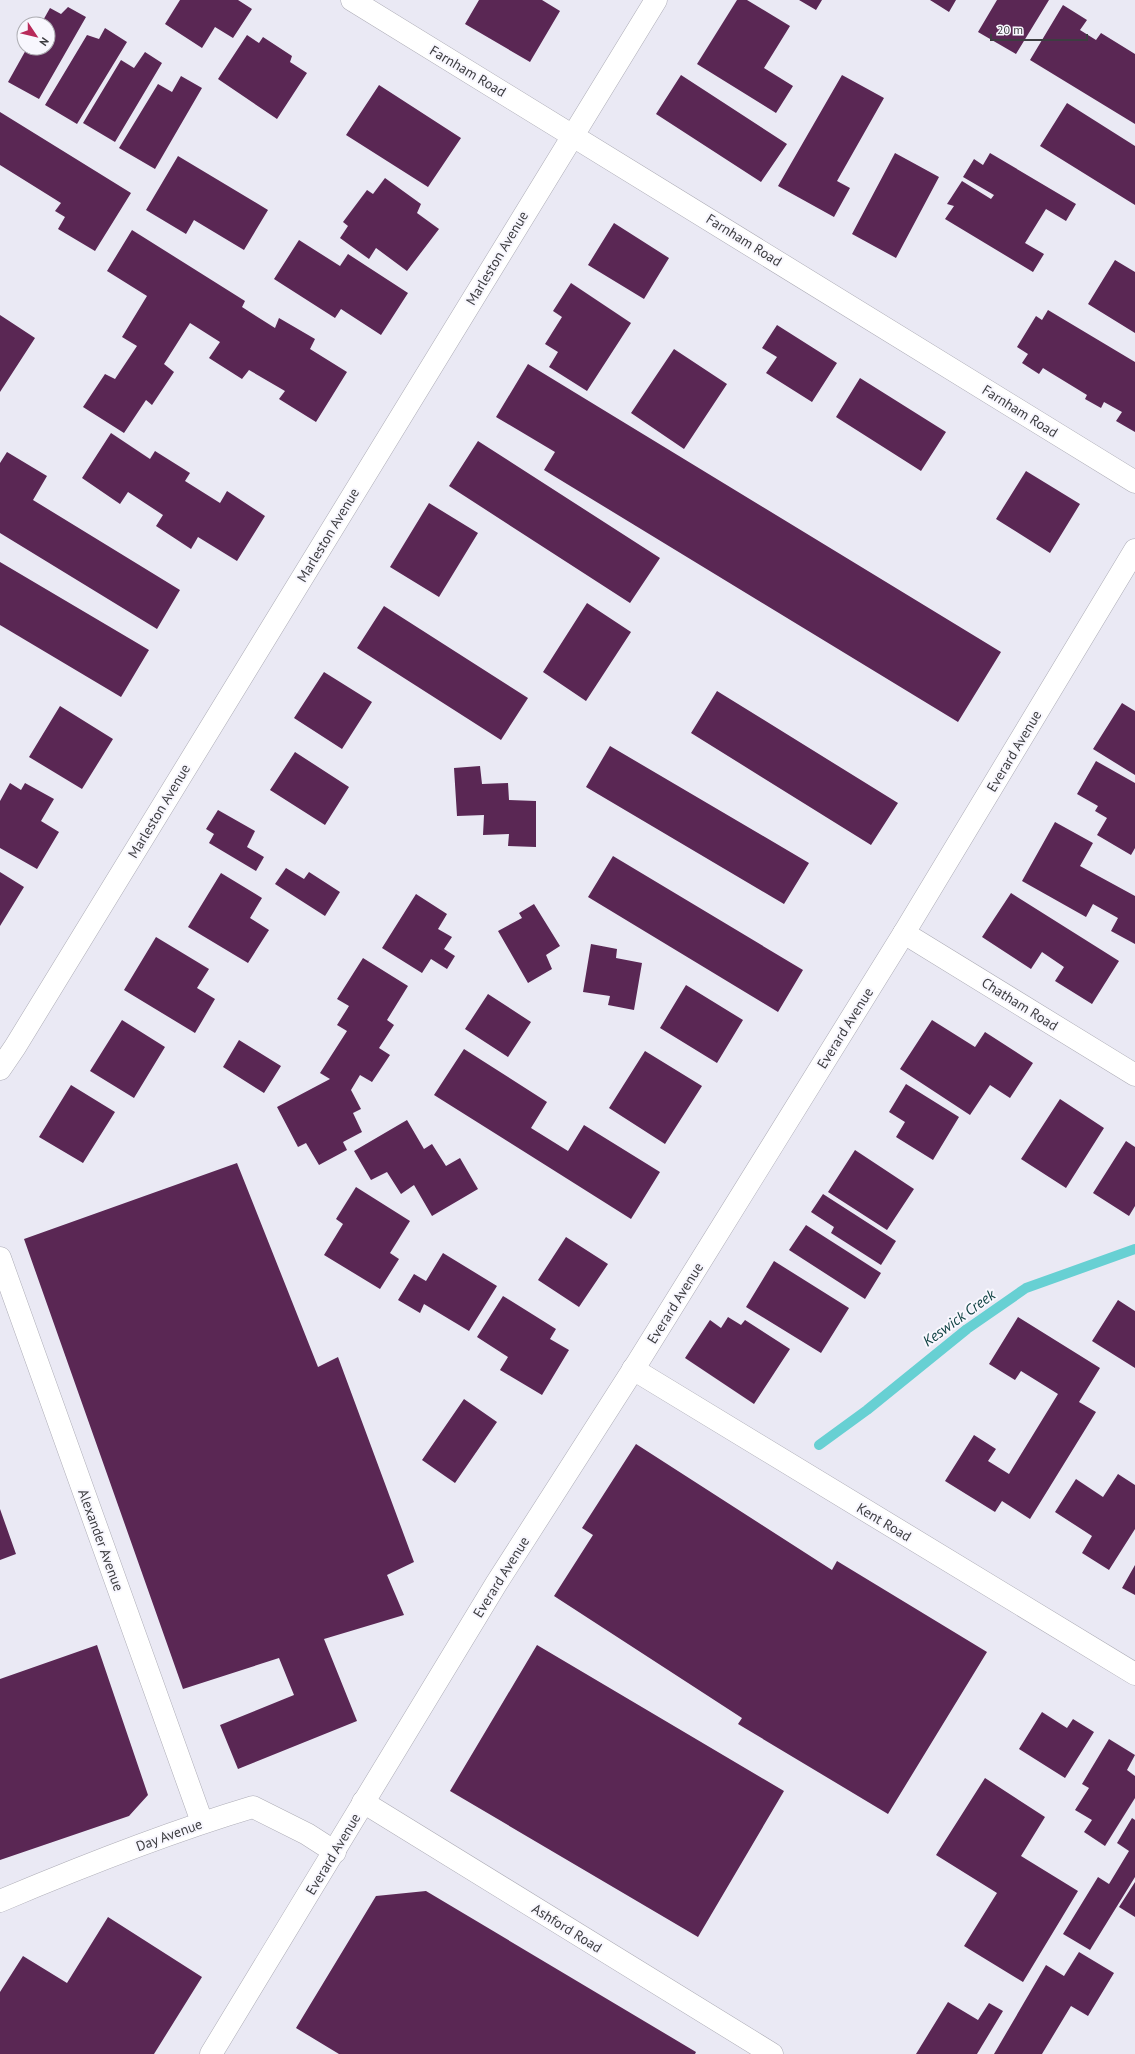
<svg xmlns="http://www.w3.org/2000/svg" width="1135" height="2054" font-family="'PT Sans',sans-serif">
<rect width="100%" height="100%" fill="#eae9f4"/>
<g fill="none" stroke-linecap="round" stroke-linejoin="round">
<path stroke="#67d0d3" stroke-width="10" d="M819 1445 867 1410 967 1329 1026 1288 1135 1249"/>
</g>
<path fill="#5a2754" d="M180 0H238L252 9 233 38 215 27 202 48 165 24Z
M479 0H542L560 11 530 62 465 24Z
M737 0H747L790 26 764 68 793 86 776 113 697 64Z
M799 0H822L816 10Z
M930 0H956L949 12Z
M997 0H1049L1016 54 978 32Z
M1063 5 1087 20 1080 30 1096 40 1101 33 1135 54V124L1030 60Z
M68 7 86 17 39 99 8 82 27 48H48V24H41L50 8 61 14Z
M105 28 127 42 77 124 45 105 87 35 99 39Z
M247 35 259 43 263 37 292 56 290 62 307 73 277 119 218 79Z
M145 52 162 63 115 142 83 123 121 60 134 68Z
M681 75 787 144 761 182 656 114Z
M842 75 884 98 837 181 850 188 834 217 778 186Z
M181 76 202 88 155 169 119 148 158 84 172 92Z
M379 85 461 138 428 187 346 135Z
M1067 103 1135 146V205L1040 146Z
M0 112 131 193 95 251 58 229 65 217 55 211 61 203 0 165Z
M895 153 939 177 896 258 852 234Z
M990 153 1076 204 1066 221 1046 209 1025 243 1044 254 1033 272 945 219 954 206 947 204 962 181 991 199 994 195 963 177 974 159 983 165Z
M178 156 268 210 244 250 194 220 186 234 146 210Z
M385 178 421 204 417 213 439 229 407 271 376 248 369 259 340 238 348 226 343 222 367 190 373 194Z
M614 223 669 258 644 299 588 265Z
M132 230 245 301 242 307 275 328 279 318 315 339 310 349 347 372 316 422 279 399 285 391 249 370 242 379 209 358 220 342 190 323 164 364 174 372 152 405 146 400 124 433 83 407 105 374 115 379 137 346 122 337 147 296 107 271Z
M299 240 340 266 348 254 408 293 381 335 341 309 335 318 274 279Z
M1115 260 1135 272V333L1088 304Z
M571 283 631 323 587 391 549 367 558 352 545 344 562 317 553 311Z
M1048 310 1135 362V432L1116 421 1122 412 1104 402 1101 408 1085 399 1087 395 1051 373 1043 368 1039 374 1022 363 1028 354 1017 347 1036 316 1042 320Z
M0 315 35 338 0 392Z
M777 325 837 363 812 402 766 373 777 357 762 348Z
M674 349 727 384 684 449 631 413Z
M528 364 1001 652 958 722 544 470 555 452 496 417Z
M860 378 946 432 921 471 836 417Z
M111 433 150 459 155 451 190 473 185 481 220 503 227 491 265 516 237 561 198 537 191 549 156 526 163 515 128 492 120 504 82 478Z
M478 441 660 558 630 603 449 486Z
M7 452 47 476 33 500 180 590 157 629 0 533V463Z
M1026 471 1080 504 1050 553 996 519Z
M429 503 478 533 439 597 390 567Z
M0 562 149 650 121 697 0 625Z
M587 603 631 632 586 701 543 672Z
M384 606 528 698 501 740 357 648Z
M324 672 372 702 342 749 294 718Z
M717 691 898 803 871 845 691 733Z
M1122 703 1135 711V775L1093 749Z
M60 706 113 739 82 789 29 757Z
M610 746 809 863 784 904 586 787Z
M295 752 349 787 325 825 270 790Z
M1096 761 1135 783V848L1131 855 1097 835 1107 818 1095 811 1098 806 1077 794Z
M480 766 482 784 508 783 509 800 536 801V847L508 846 509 834 483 835 484 815 457 816 454 768Z
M10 783 21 790 25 783 54 799 41 821 59 832 37 869 0 848V801Z
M218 810 255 831 247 847 264 857 256 871 209 843 214 834 206 829Z
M1055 822 1093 843 1080 866 1135 896V944L1111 931 1118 918 1093 904 1086 917 1022 881Z
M613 856 803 970 778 1012 588 897Z
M286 868 304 879 309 872 340 892 325 916 275 884Z
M0 872 24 887 0 926Z
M221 873 262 898 250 918 269 930 248 963 188 927Z
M1011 893 1119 961 1092 1004 1055 981 1064 967 1042 952 1031 969 982 937Z
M416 894 447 914 438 929 452 937 444 949 455 956 447 969 431 959 422 973 382 948Z
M534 904 560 946 546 955 552 969 528 983 498 931 522 918 519 913Z
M156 937 209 969 197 988 215 999 195 1033 124 990Z
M591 944 617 949 616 958 642 963 634 1010 608 1005 610 996 583 992Z
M363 958 408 986 387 1020 394 1025 379 1048 390 1055 372 1082 360 1075 351 1090 361 1109 353 1113 362 1132 343 1142 347 1150 319 1165 306 1143 298 1147 277 1107 330 1079 320 1073 347 1031 337 1025 349 1006 337 999Z
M686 985 743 1020 717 1063 660 1028Z
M488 994 531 1022 508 1057 465 1029Z
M122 1020 165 1047 134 1098 90 1071Z
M932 1020 975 1047 985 1032 1033 1063 1010 1098 990 1085 970 1115 900 1069Z
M239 1040 281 1066 264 1093 223 1067Z
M464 1049 547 1102 531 1128 568 1151 584 1125 660 1172 631 1219 434 1095Z
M645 1051 702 1086 665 1144 609 1108Z
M906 1084 959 1117 933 1160 896 1137 905 1122 889 1112Z
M71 1085 115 1112 83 1163 39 1137Z
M1060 1099 1104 1128 1066 1188 1021 1159Z
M407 1120 424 1149 432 1144 446 1166 460 1158 478 1189 432 1216 414 1185 401 1194 387 1172 371 1180 354 1151Z
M1126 1141 1135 1147V1206L1129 1216 1093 1193Z
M855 1150 914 1189 887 1230 828 1192Z
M237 1163 318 1367 338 1357 414 1562 387 1575 404 1615 324 1639 357 1721 238 1769 220 1725 294 1695 279 1658 183 1689 24 1239Z
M356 1187 410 1221 390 1253 399 1259 380 1289 324 1255 343 1224 336 1219Z
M823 1194 896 1241 881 1265 831 1233 834 1227 811 1212Z
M806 1225 881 1273 865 1299 789 1250Z
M566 1237 608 1264 579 1307 538 1280Z
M443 1253 497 1286 469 1331 424 1304 420 1313 398 1300 414 1274 426 1281Z
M774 1261 849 1308 821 1353 746 1307Z
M503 1296 556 1329 550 1339 569 1350 542 1395 500 1370 508 1357 477 1337Z
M1118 1300 1135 1311V1368L1092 1341Z
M728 1317 741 1325 745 1320 790 1349 754 1404 685 1358 710 1320 721 1328Z
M1018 1317 1100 1368 1079 1402 1096 1412 1030 1519 1002 1501 995 1512 945 1481 974 1435 996 1449 988 1461 1009 1474 1058 1394 1021 1371 1015 1380 989 1364Z
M464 1399 497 1422 455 1483 422 1460Z
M636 1444 832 1570 837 1561 987 1652 888 1814 738 1724 742 1718 554 1596 593 1535 582 1528Z
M1118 1474 1135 1485V1529L1109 1570 1082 1553 1092 1536 1055 1512 1076 1479 1103 1497Z
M0 1509 16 1554 0 1560Z
M1135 1565V1595L1122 1588Z
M97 1645 148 1795 129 1816 0 1860V1679Z
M537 1645 784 1791 698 1937 450 1791Z
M1042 1712 1067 1728 1073 1719 1094 1732 1065 1778 1019 1749Z
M1109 1739 1135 1755 1127 1770 1135 1776V1798L1105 1846 1084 1832 1092 1820 1075 1810 1089 1788 1082 1784Z
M985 1778 1045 1817 1021 1856 1078 1891 1023 1982 964 1946 997 1893 936 1855Z
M1132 1818 1135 1820V1877L1090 1950 1063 1934 1098 1877 1109 1884 1129 1851 1117 1843Z
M1135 1882V1917L1119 1907Z
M426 1891 696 2052 695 2054H339L296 2028 376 1896Z
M108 1917 202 1977 154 2054H0V1992L23 1956 67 1983Z
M1079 1952 1114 1973 1088 2016 1071 2006 1042 2054H994L1046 1965 1064 1976Z
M948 2002 978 2020 989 2003 1003 2011 977 2054H916Z"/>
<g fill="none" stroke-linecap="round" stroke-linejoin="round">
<defs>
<path id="street" d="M352 0 1135 482
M904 933 1135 1075
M0 1069 15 1047 656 0
M0 1258 202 1822
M633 1369 1135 1674
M363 1802 772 2054
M0 1901C83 1866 166 1833 253 1807L307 1834 335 1852"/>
<path id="secondary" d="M211 2054 496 1584 638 1362 904 933 1135 550"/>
</defs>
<use href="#street" stroke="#adacb6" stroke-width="23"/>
<use href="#secondary" stroke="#adacb6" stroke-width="23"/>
<use href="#street" stroke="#fff" stroke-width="22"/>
<use href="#secondary" stroke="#fff" stroke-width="22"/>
</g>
<g text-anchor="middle" stroke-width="4" stroke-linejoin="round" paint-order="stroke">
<g font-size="14" fill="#3d3d41" stroke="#f8f7fe">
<text transform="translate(468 71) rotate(31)" y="5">Farnham Road</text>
<text transform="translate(744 240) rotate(32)" y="5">Farnham Road</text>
<text transform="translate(497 258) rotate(-59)" y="5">Marleston Avenue</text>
<text transform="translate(1020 411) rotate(32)" y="5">Farnham Road</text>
<text transform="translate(328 535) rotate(-59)" y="5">Marleston Avenue</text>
<text transform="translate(1014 751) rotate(-59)" y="5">Everard Avenue</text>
<text transform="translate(159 811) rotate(-59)" y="5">Marleston Avenue</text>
<text transform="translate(1020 1004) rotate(32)" y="5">Chatham Road</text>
<text transform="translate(845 1028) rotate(-58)" y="5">Everard Avenue</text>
<text transform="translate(675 1303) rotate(-58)" y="5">Everard Avenue</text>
<text transform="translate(884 1522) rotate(31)" y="5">Kent Road</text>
<text transform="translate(101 1540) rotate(70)" y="5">Alexander Avenue</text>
<text transform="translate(501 1577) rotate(-58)" y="5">Everard Avenue</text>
<text transform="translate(169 1835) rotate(-20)" y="5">Day Avenue</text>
<text transform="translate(333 1854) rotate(-59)" y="5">Everard Avenue</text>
<text transform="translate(567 1928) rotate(32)" y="5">Ashford Road</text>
</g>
<g font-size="15" font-style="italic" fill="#0f4142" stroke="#f8f7fe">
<text transform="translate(959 1318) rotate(-36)" y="5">Keswick Creek</text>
</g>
</g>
<g transform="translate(36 36) rotate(125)"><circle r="19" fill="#f8f7fe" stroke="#adadb2"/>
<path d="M0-3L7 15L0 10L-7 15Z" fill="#b82a5a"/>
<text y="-6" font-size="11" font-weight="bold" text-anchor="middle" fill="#3d3d41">N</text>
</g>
<path d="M991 34v6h96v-6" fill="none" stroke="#3d3d41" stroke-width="2"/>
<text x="997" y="34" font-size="12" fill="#3d3d41" stroke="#f8f7fe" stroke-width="3" paint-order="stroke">20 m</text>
</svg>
